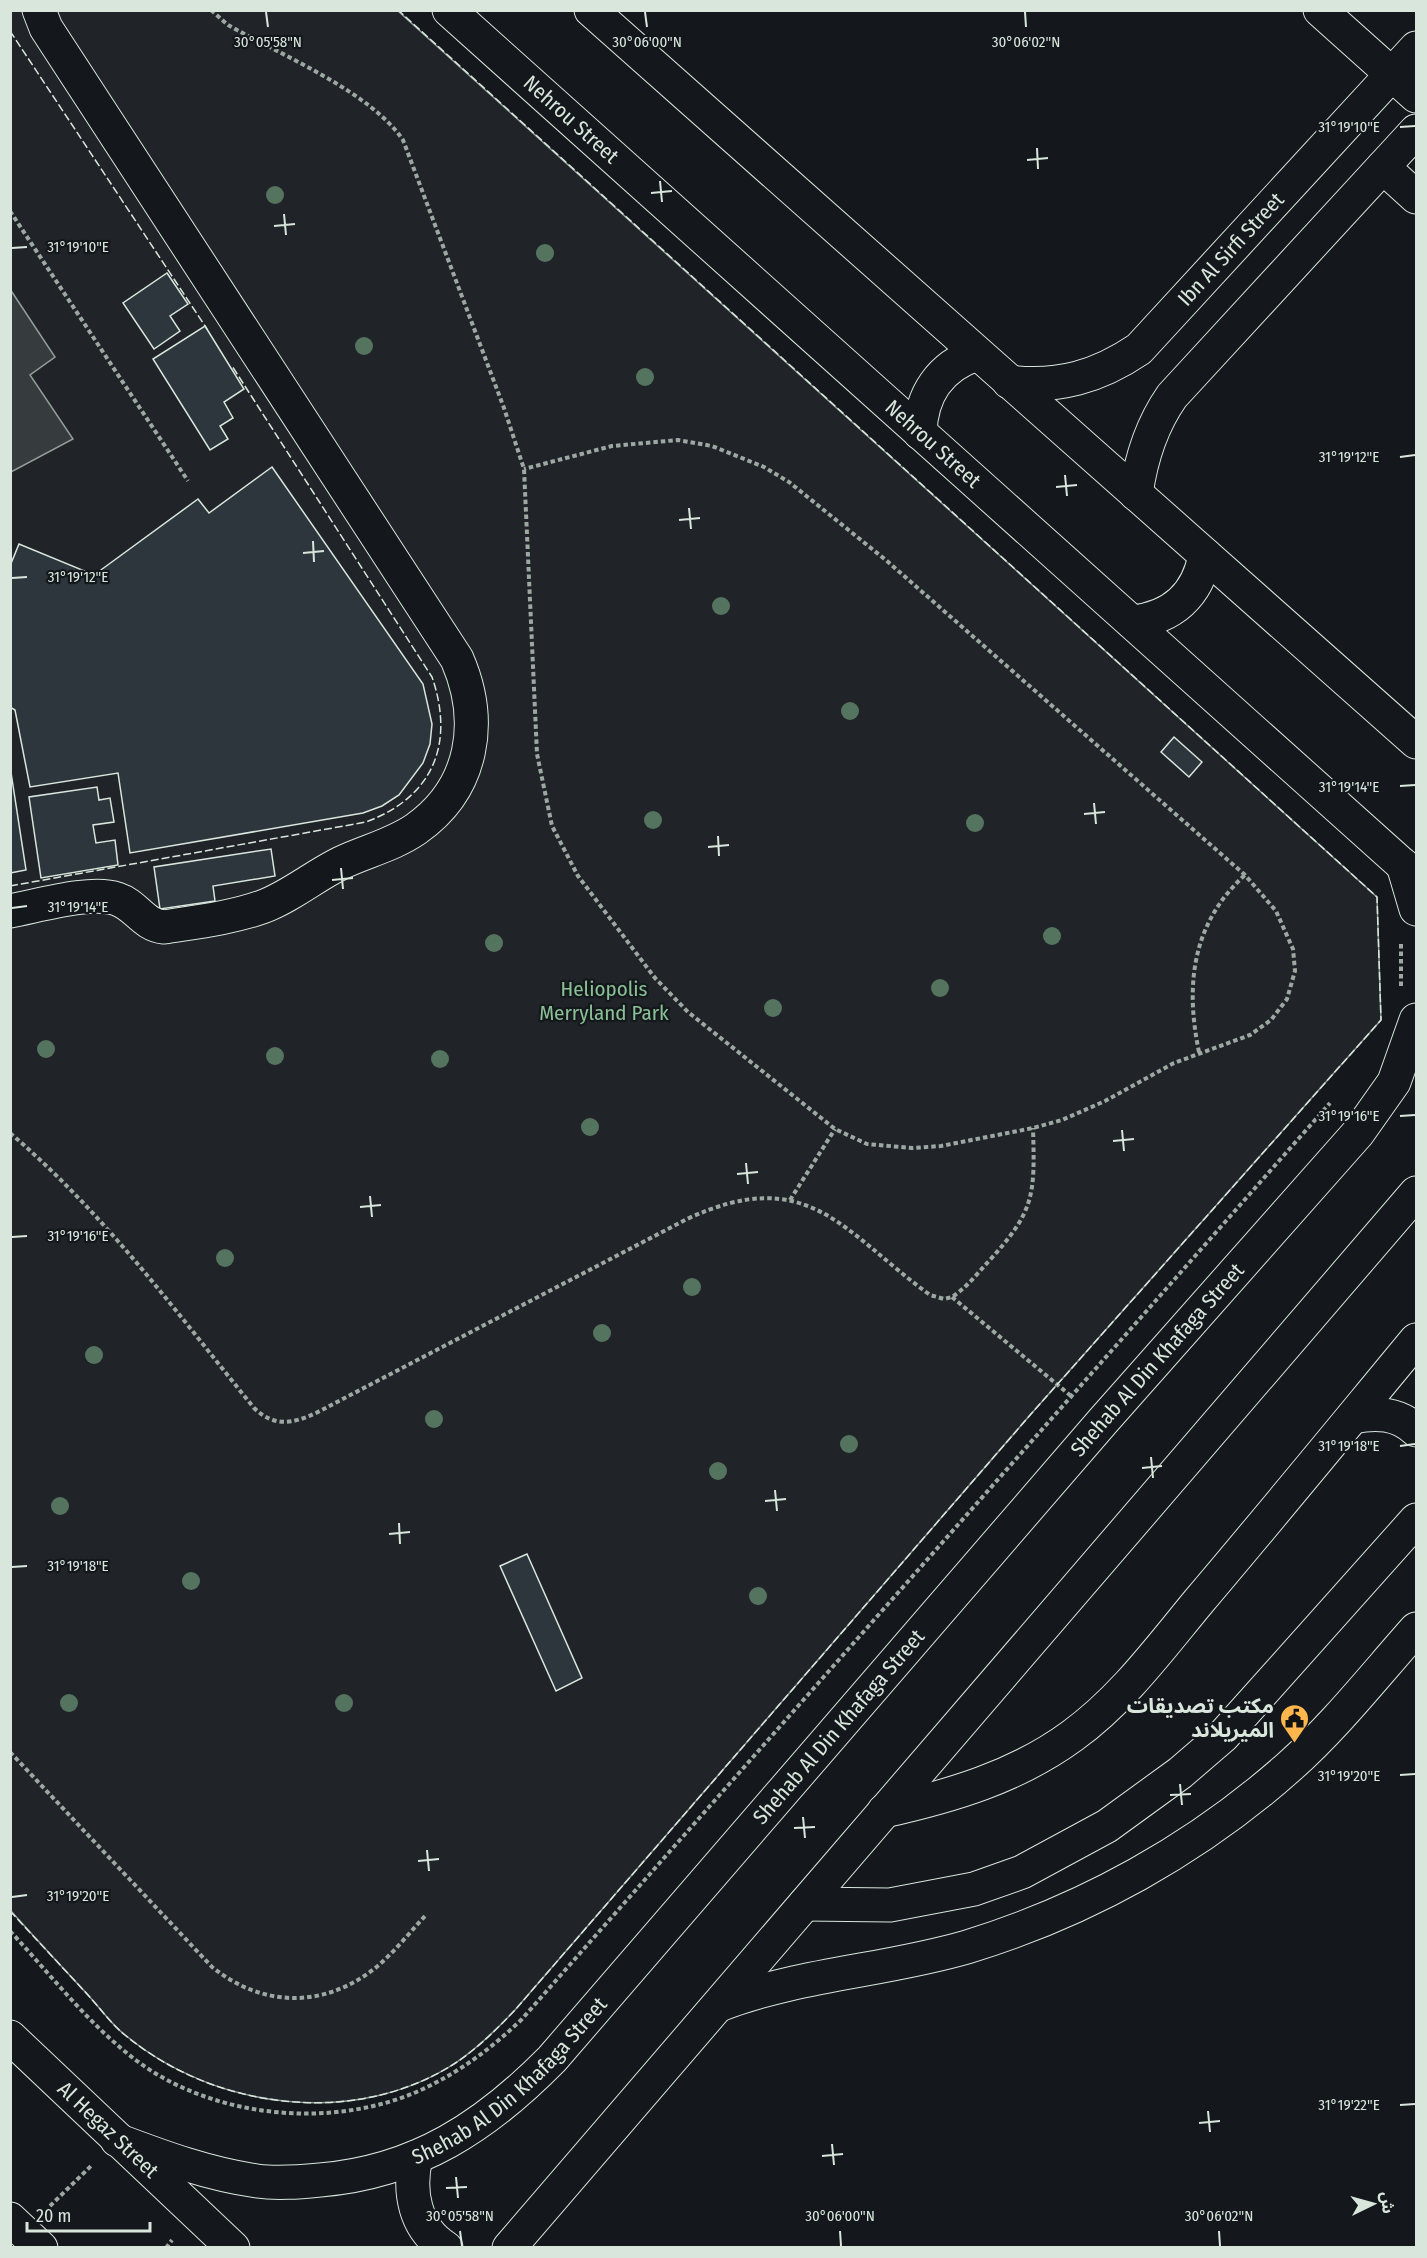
<svg xmlns="http://www.w3.org/2000/svg" width="1427" height="2258" font-family="'Fira Sans Condensed','Noto Sans Arabic',sans-serif">
<rect width="100%" height="100%" fill="#14181c"/>
<path fill="#202428" stroke="#939e99" stroke-width="1.5" d="M11 11H398L1377 897 1381 1020 1031 1414 515 2010C497 2029 479 2047 457 2062 357 2128 215 2110 125 2035 111 2024 100 2008 88 1995 62 1967 36 1939 11 1911Z"/>
<path fill="#363b3e" stroke="#939e99" stroke-width="1.5" d="M10 289 55 357 30 375 73 439 11 472Z"/>
<path fill="#2c363c" stroke="#d8e6dc" stroke-width="1.5" d="M167 273 188 304 170 316 180 331 154 349 123 303Z
M205 326 244 389 224 402 233 418 220 426 228 439 210 450 153 359Z
M272 467 423 684 432 724 430 744 423 763 399 795 382 806 363 813 130 853 118 773 30 787 15 710 10 707V566L19 544 94 575 198 499 209 513Z
M1174 737 1202 762 1189 777 1161 752Z
M10 766 26 870 10 873Z
M97 787 99 800 110 798 114 822 93 825 96 843 115 840 118 865 41 878 29 797Z
M271 849 275 876 213 886 215 901 160 909 154 867Z
M527 1554 582 1678 556 1691 500 1566Z"/>
<g fill="none" stroke-linecap="round" stroke-linejoin="round">
<defs>
<g id="minor">
<path id="s1" d="M449 10 1416 877"/>
<path d="M591 10 1416 742"/>
<path d="M1320 10 1416 96"/>
<path d="M1383 167 1416 197"/>
<path id="s2" d="M1009 382C1058 388 1098 377 1139 349L1416 48"/>
<path d="M920 433C921 395 940 366 977 354"/>
<path d="M1136 494C1141 458 1151 426 1172 396L1416 131"/>
<path d="M1132 622C1172 618 1198 595 1205 555"/>
<path d="M1403 865 1416 909"/>
<path d="M10 911C38 906 91 890 117 899 136 905 143 925 164 927 196 922 231 918 262 907 290 897 314 876 341 863 366 851 393 845 416 829 474 788 484 721 457 659L46 28 39 10"/>
<path d="M1353 1417C1376 1412 1398 1413 1416 1430"/>
<path d="M884 1811C951 1796 1016 1777 1072 1736 1122 1700 1160 1648 1199 1601 1272 1515 1344 1427 1416 1340"/>
<path d="M805 1904 890 1905 974 1889 1022 1872 1107 1826 1180 1773 1223 1736 1416 1520"/>
<path d="M719 2005C799 1974 885 1971 967 1947 1085 1911 1197 1849 1290 1766 1336 1725 1375 1675 1416 1629"/>
<path id="s3" d="M117 2140C162 2157 208 2174 257 2181 277 2184 299 2182 320 2180 417 2172 486 2126 552 2059L1103 1421 1358 1133 1394 1082 1416 1020"/>
<path d="M416 2157C408 2191 414 2228 446 2248"/>
<path d="M509 2248 1416 1193"/>
</g>
<g id="major">
<path id="s4" d="M10 2037 233 2248"/>
<path d="M10 2219 41 2248"/>
</g>
</defs>
<use href="#minor" stroke="#d8e6dc" stroke-width="35"/>
<use href="#major" stroke="#d8e6dc" stroke-width="35"/>
<path stroke="#9da8a2" stroke-width="4" stroke-dasharray="4.5 3" stroke-linecap="butt" d="M211 10 228 25C279 54 371 92 403 140L504 408 524 469 537 754 552 826 578 876 655 978 688 1012 835 1129 867 1144 912 1148 941 1146 1033 1128 1062 1120 1105 1101 1174 1063 1250 1035 1271 1020 1287 999 1295 971 1293 949 1276 911 1245 875 887 561 789 482 764 467 712 446 678 440 612 446 524 469
M10 211 188 481
M1401 944V987
M1199 1052C1185 985 1192 923 1245 875
M10 1133C104 1213 177 1313 254 1408 274 1427 292 1424 316 1413L687 1219C808 1163 842 1231 930 1295L944 1299 952 1297C966 1288 977 1274 988 1262 1035 1211 1035 1195 1033 1128
M790 1200 835 1129
M952 1297 1071 1396
M10 1752 212 1967C262 2007 322 2009 374 1969 393 1954 409 1933 426 1915
M10 1931C51 1975 89 2025 137 2061 215 2119 335 2130 423 2089 461 2071 492 2048 522 2019L1330 1103
M50 2206 92 2165
M166 2248 172 2240"/>
<use href="#minor" stroke="#14181c" stroke-width="33"/>
<use href="#major" stroke="#14181c" stroke-width="33"/>
<path stroke="#d8e6dc" stroke-width="1.5" stroke-dasharray="8 3" stroke-linecap="butt" d="M10 31 207 329
M10 886 366 822C433 797 455 744 432 677L232 366
M10 1911C36 1939 62 1967 88 1995 100 2008 111 2024 125 2035 215 2110 357 2128 457 2062 479 2047 497 2029 515 2010L1031 1414 1381 1020 1377 897 398 10"/>
</g>
<g fill="#55745f">
<circle cx="275" cy="195" r="9"/>
<circle cx="545" cy="253" r="9"/>
<circle cx="364" cy="346" r="9"/>
<circle cx="645" cy="377" r="9"/>
<circle cx="721" cy="606" r="9"/>
<circle cx="850" cy="711" r="9"/>
<circle cx="653" cy="820" r="9"/>
<circle cx="975" cy="823" r="9"/>
<circle cx="1052" cy="936" r="9"/>
<circle cx="494" cy="943" r="9"/>
<circle cx="940" cy="988" r="9"/>
<circle cx="773" cy="1008" r="9"/>
<circle cx="46" cy="1049" r="9"/>
<circle cx="275" cy="1056" r="9"/>
<circle cx="440" cy="1059" r="9"/>
<circle cx="590" cy="1127" r="9"/>
<circle cx="225" cy="1258" r="9"/>
<circle cx="692" cy="1287" r="9"/>
<circle cx="602" cy="1333" r="9"/>
<circle cx="94" cy="1355" r="9"/>
<circle cx="434" cy="1419" r="9"/>
<circle cx="849" cy="1444" r="9"/>
<circle cx="718" cy="1471" r="9"/>
<circle cx="60" cy="1506" r="9"/>
<circle cx="191" cy="1581" r="9"/>
<circle cx="758" cy="1596" r="9"/>
<circle cx="69" cy="1703" r="9"/>
<circle cx="344" cy="1703" r="9"/>
</g>
<path fill="none" stroke="#d8e6dc" stroke-width="2" d="M266 12 268 27M645 12 647 27M1025 12 1026 27M1400 127 1415 126M1037 148 1038 169M1027 160 1048 158M660 181 662 202M651 193 672 191M284 214 286 235M274 226 295 224M12 248 27 247M1400 457 1415 455M1065 475 1067 496M1056 487 1077 485M689 508 691 529M679 520 700 518M313 541 314 562M303 553 324 551M12 578 27 577M1400 786 1415 785M1094 803 1096 824M1084 814 1105 812M718 836 719 856M708 847 729 845M341 868 343 889M332 880 353 878M12 908 27 906M1400 1116 1415 1115M1122 1130 1124 1151M1113 1141 1134 1139M746 1163 748 1184M737 1174 758 1172M370 1196 372 1217M360 1207 381 1205M12 1237 27 1236M1400 1446 1415 1444M1151 1457 1153 1478M1142 1468 1162 1466M775 1490 777 1511M765 1501 786 1499M399 1523 400 1544M389 1534 410 1532M12 1567 27 1566M1400 1775 1415 1774M1180 1784 1182 1805M1170 1795 1191 1794M803 1817 805 1838M794 1828 815 1827M427 1850 429 1871M418 1861 439 1859M12 1897 27 1895M1400 2105 1415 2104M1208 2111 1210 2132M1199 2123 1220 2121M832 2144 834 2165M822 2156 843 2154M456 2177 458 2198M446 2188 467 2187M460 2231 462 2246M840 2231 841 2246M1219 2231 1220 2246"/>
<defs>
<symbol id="civic-pin" viewBox="-11 -11 22 30"><path d="M0 17L-7.5 6A9.5 9.5 0 1 1 7.5 6Z" fill="#ffb74d" stroke="#14181c"/><path d="M-.6-6.5H3V-4.5H.6V-3L4-1V1h2V6H-6V1h2V-1L-.6-3ZM-1.2 2.5V6h2.4V2.5Z" fill="#111"/></symbol>
</defs>
<g fill-rule="evenodd">
<use href="#civic-pin" x="1278" y="1702" width="33" height="45"/>
</g>
<g text-anchor="middle" stroke-width="4.5" stroke-linejoin="round" paint-order="stroke">
<g font-size="21" fill="#d8e6dc" stroke="#14181c">
<text dy="7" stroke="none"><textPath href="#s1" startOffset="164">Nehrou Street</textPath></text>
<text dy="7" stroke="none"><textPath href="#s2" startOffset="273">Ibn Al Sirfi Street</textPath></text>
<text dy="7" stroke="none"><textPath href="#s1" startOffset="650">Nehrou Street</textPath></text>
<text dy="7" stroke="none"><textPath href="#s3" startOffset="1402">Shehab Al Din Khafaga Street</textPath></text>
<text dy="7" stroke="none"><textPath href="#s3" startOffset="916">Shehab Al Din Khafaga Street</textPath></text>
<text dy="7" stroke="none"><textPath href="#s3" startOffset="430">Shehab Al Din Khafaga Street</textPath></text>
<text dy="7" stroke="none"><textPath href="#s4" startOffset="135">Al Hegaz Street</textPath></text>
</g>
<g font-size="21" fill="#8ac095" stroke="#14181c">
<text x="604" y="996">Heliopolis<tspan x="604" dy="24">Merryland Park</tspan></text>
</g>
<g font-size="21" font-weight="bold" fill="#d8e6dc" stroke="#14181c" text-anchor="end">
<text x="1274" y="1713">مكتب تصديقات<tspan x="1274" dy="24">الميريلاند</tspan></text>
</g>
</g>
<g font-size="15" text-anchor="middle" fill="#d8e6dc" stroke="#14181c" stroke-width="4.5" stroke-linejoin="round" paint-order="stroke">
<text x="268" y="47">30°05'58"N</text>
<text x="647" y="47">30°06'00"N</text>
<text x="1026" y="47">30°06'02"N</text>
<text x="1349" y="132">31°19'10"E</text>
<text x="78" y="252">31°19'10"E</text>
<text x="1349" y="462">31°19'12"E</text>
<text x="78" y="582">31°19'12"E</text>
<text x="1349" y="792">31°19'14"E</text>
<text x="78" y="912">31°19'14"E</text>
<text x="1349" y="1121">31°19'16"E</text>
<text x="78" y="1241">31°19'16"E</text>
<text x="1349" y="1451">31°19'18"E</text>
<text x="78" y="1571">31°19'18"E</text>
<text x="1349" y="1781">31°19'20"E</text>
<text x="78" y="1901">31°19'20"E</text>
<text x="1349" y="2110">31°19'22"E</text>
<text x="460" y="2221">30°05'58"N</text>
<text x="840" y="2221">30°06'00"N</text>
<text x="1219" y="2221">30°06'02"N</text>
</g>
<rect width="1427" height="2258" fill="none" stroke="#d8e6dc" stroke-width="24"/>
<g transform="translate(1373 2204) rotate(85)" stroke="#14181c" stroke-width="4.5" paint-order="stroke">
<path d="M0-4.5L10 22L0 15L-10 22Z" fill="#d8e6dc"/>
<text y="-9" font-size="16" font-weight="bold" text-anchor="middle" fill="#d8e6dc">ش</text>
</g>
<path d="M27 2222v9h123v-9" fill="none" stroke="#d8e6dc" stroke-width="3"/>
<text x="36" y="2222" font-size="18" fill="#d8e6dc" stroke="#14181c" stroke-width="4.5" paint-order="stroke">20 m</text>
</svg>
